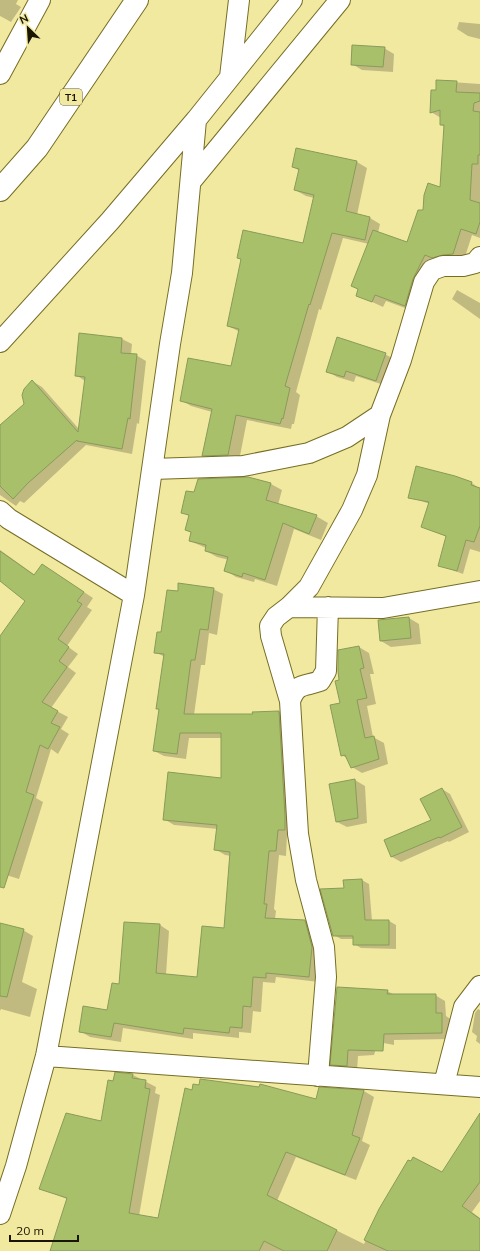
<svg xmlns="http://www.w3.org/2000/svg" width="480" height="1251" font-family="Mulish,sans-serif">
<rect width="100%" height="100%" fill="#f2e9a1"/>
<path fill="#0003" d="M0 0H18L16 4 21 7 11 22 0 16Z
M459 22 480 24V39L468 36 457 29Z
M384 48 394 54 393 72 362 70 352 64Z
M437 81 480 84V238L472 235 464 260 444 263 416 312 386 301 383 307 357 295 369 244 343 238 321 310 319 309 296 392 300 395 294 424H292L291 429 247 420 239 461H214L203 455 212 412 191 406 181 400 232 367 240 332 228 326 242 260 238 257 304 244 314 198 306 196 295 190 300 171 293 167 357 162 367 168 357 215 370 218 380 224 378 233 408 243 424 211 441 188 445 127 441 125V118L431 112 437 92Z
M457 290 480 303V319L452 299Z
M80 334 122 339 132 344 131 355H136L146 361 139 424 137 423 132 454 86 445 24 503 20 501 16 506 0 495V425L25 404 32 381 42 387 79 429 85 381 76 375Z
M385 354 395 360 387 386 356 376 354 382 337 377 327 371Z
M455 477 472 483 480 489V552L470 549 463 574 439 565 447 537 422 526 430 504 409 497Z
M248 478 271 484 282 490 278 505 316 516 328 523 321 540 294 529 277 586 255 579 254 582 236 577 225 570 229 560 217 557 206 551V548L190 541 192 533 186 530 189 516 182 512 195 494Z
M0 550 35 575 52 571 93 598 87 607 92 610 67 646 78 654 68 667 76 673 51 708 68 717 61 729 69 734 58 754 51 749 36 798 43 802 19 879 0 873V638L26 601 0 580Z
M213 589 223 594 217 635 209 633 205 665H201L194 715H254L279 712 288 718 294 835H287L286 856 279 855 274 909 276 911 275 919 305 921 314 927 319 982 276 977 275 983 263 982 261 1012 253 1011 251 1033 239 1032V1038L193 1033V1039L123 1028 121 1042 90 1037 80 1031 108 1011 120 985 160 925 169 931 166 975 198 979 225 929 231 856 225 855 215 849 218 829 174 825 164 819 222 779V738H189L186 759 164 756 154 751 160 710 157 708 165 657 155 652 162 633 179 592Z
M409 618 419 624 421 644 391 647 381 641Z
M359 647 369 653 374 674H370L376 704 367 706 373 737 384 743 388 764 362 773 352 767 348 759 342 755 339 651Z
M355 780 365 786 367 823 347 827 337 822Z
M442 789 450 794 469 832 449 842 448 841 401 862 392 857 385 841 432 821Z
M362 880 369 884 372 921H389L396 925V949L361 948 354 944V939H341L334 935 345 889Z
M0 924 23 930 33 936 22 982 37 989 30 1017 1 1009 0 1011Z
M387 991 395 995H435L445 1001 446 1016 452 1020V1039L394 1040V1045L378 1042 374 1055 358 1056 357 1071 342 1070 331 1064Z
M478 1009 480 1010V1044L476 1041 477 1036 472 1032 475 1013Z
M133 1075 156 1087 155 1093 160 1095 139 1216 159 1219 316 1100 364 1091 374 1097 362 1141 370 1145 356 1180 296 1157 277 1201 364 1244 380 1209 442 1174 480 1113V1201L472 1212 480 1218V1251H51L67 1199 40 1188 101 1123 114 1082Z"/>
<path fill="#a9c06b" stroke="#889b59" d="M352 45 385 47 383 67 351 65Z
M436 80 457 81 456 92 480 93V101L474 103 473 111 480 112V155H478V164H472L470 200 480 203V222L476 234 461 229 453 254 443 255 432 258 425 255 413 279 405 306 375 295 372 302 356 296 358 289 351 286 373 230 407 242 418 210H423L424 195 428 183 440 187 444 125H440V110L430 113 431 90H436Z
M296 148 357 161 346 211 370 217 365 240 332 233 310 305 309 304 285 386 290 388 283 419 282 418 280 424 236 415 228 455 202 456 212 409 180 401 188 358 231 366 239 329 227 326 241 259 237 258 243 230 303 243 314 195 294 190 299 169 292 167Z
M79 333 122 338 121 353 137 354 130 419 128 418 122 449 77 441V440L28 483 13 499 0 486V425L24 404 22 395 24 389 32 380 78 432 85 377 75 376Z
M337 337 386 353 376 381 346 371 344 377 326 372Z
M416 466 455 476 472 482 471 485 480 488V526L474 542 466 540 457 571 438 566 446 536 421 527 429 502 408 498Z
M248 477 271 483 266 500 317 515 309 534 283 523 265 580 243 573 242 577 224 571 228 557 205 551 206 545 189 541 191 532 185 530 189 515 181 513 186 491 194 492 198 479Z
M0 551 34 575 42 564 84 592 77 601 82 604 58 639 69 647 59 661 67 667 42 702 58 711 51 723 60 727 48 749 40 745 26 792 34 795 4 888 0 887V636L25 601 0 581Z
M178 583 214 588 208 630 200 629 195 660H191L184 714H253L252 712 279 711 285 816V830H278L276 851H269L264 904H267L265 918 305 920 312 947 309 977 266 973V978L253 977 251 1007 243 1006 242 1028 230 1027 229 1033 184 1028 183 1034 114 1023 111 1037 79 1032 83 1006 107 1010 112 983 119 984 124 922 160 924 156 973 197 977 202 926 224 928 230 852 214 850 217 825 163 820 168 772 221 778V733H180L177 754 153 751 159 709H156L164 654 154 653 157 632H161L167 590 178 591Z
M409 617 411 638 380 641 378 620Z
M359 646 364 668 360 669 367 698 357 700 365 738 374 736 379 759 351 768 345 755 341 756 330 705 340 703 335 681 339 680 338 671V650Z
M355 779 358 818 336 822 329 784Z
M442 788 462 827 440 838 439 837 391 857 384 840 431 820 420 799Z
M362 879 365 920H389V945H353V936H333L320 889 344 888 343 880Z
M0 923 24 929 7 997 0 996Z
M337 987 388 990 387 994H436V1013H442V1033L384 1034 383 1051 348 1050 347 1066 330 1065Z
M115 1072 133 1074 132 1078 146 1080 145 1088 150 1089 129 1213 158 1218 185 1088 192 1090 193 1084 199 1085 200 1079 259 1087 260 1084 316 1099 319 1087 364 1090 352 1135 360 1138 345 1175 286 1152 267 1195 337 1230 327 1251H284L264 1241 259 1251H50L67 1198 39 1189 66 1113 101 1121 108 1080 113 1081Z
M480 1113V1182L462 1206 480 1219V1251H388L364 1240 379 1209 408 1160 411 1161 413 1157 442 1172Z"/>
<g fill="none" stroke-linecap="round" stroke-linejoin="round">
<defs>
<path id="street" d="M0 74 40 0
M230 77 239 0
M192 180 340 0
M0 342 110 221 196 120 292 0
M152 469 243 466 309 453 347 437 380 415 401 360 424 282 432 270 443 266H463L475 263 480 257
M0 511 9 519 134 595
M289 607 383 608 480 591
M290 701 271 636 270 626 276 617 289 607 309 587 352 510 367 475 380 415
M46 1056 480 1087
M318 1076 326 977 324 947 306 880 298 834 290 701C297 682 304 687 320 681L326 671 328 607
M444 1084 464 1007 480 986
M0 1214 16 1166 46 1056 134 595 170 344 182 273 196 120"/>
<path id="highway" d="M0 190 37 148 137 0"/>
</defs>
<use href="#street" stroke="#766d25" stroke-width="22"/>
<use href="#highway" stroke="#766d25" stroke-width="24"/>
<use href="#street" stroke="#fff" stroke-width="20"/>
<use href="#highway" stroke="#fff" stroke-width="22"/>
</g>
<g text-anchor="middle" stroke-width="3.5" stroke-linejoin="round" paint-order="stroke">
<rect fill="#f2e9a1" stroke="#5a5530" stroke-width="1" x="60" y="89" width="22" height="16" rx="3"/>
<g font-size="10" font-weight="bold" fill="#191500">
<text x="71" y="101">T1</text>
</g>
</g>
<g transform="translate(28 28) rotate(335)" stroke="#f2e9a1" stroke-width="3" paint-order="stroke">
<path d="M0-3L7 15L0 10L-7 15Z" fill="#191500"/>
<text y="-6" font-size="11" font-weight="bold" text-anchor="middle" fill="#191500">N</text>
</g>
<path d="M10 1235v6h68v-6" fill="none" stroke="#191500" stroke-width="2"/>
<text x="16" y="1235" font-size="12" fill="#191500" stroke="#f2e9a1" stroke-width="3" paint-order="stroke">20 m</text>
</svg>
